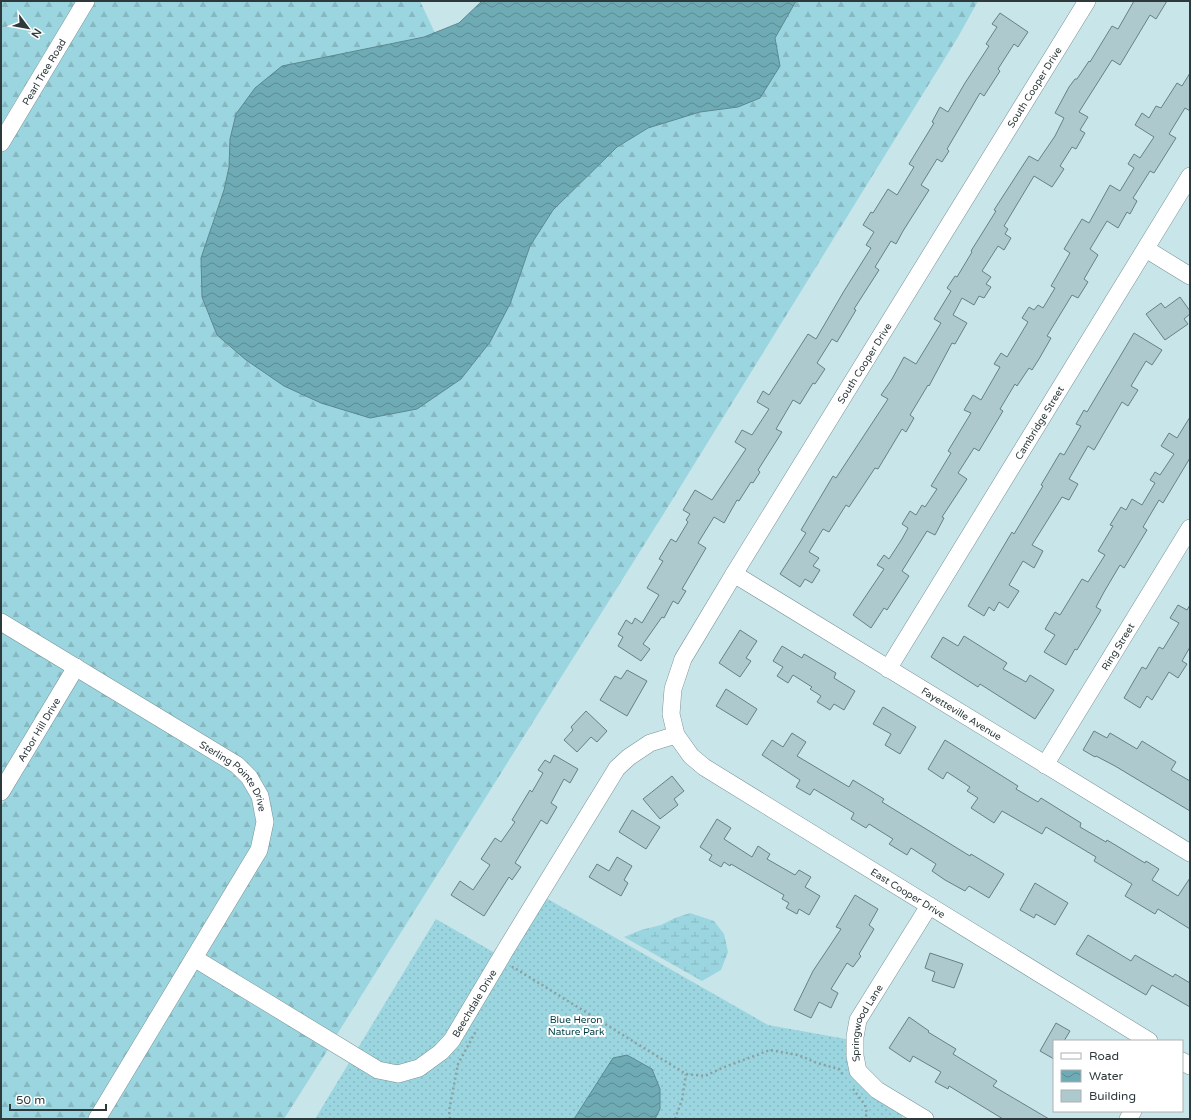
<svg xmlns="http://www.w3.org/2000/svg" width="1191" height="1120" font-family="'Varela Round',sans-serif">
<defs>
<pattern id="grass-dots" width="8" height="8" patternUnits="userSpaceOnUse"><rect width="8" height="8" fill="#9bd6e0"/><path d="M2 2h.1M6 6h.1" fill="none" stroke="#86b8c1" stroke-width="1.8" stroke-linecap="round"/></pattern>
<pattern id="forest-firs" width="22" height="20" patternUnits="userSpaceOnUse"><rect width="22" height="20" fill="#9bd6e0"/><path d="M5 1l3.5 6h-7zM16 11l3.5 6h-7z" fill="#86b8c1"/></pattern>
<pattern id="wetland-marsh" width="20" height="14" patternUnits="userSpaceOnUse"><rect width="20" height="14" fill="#9bd6e0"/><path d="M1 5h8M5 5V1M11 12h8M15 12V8" fill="none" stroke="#86b8c1"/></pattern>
<pattern id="water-waves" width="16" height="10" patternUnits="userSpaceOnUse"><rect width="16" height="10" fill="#6eabb4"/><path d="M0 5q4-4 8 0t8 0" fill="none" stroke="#5b8c94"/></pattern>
</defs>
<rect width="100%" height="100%" fill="#c8e5e9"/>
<path fill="url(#grass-dots)" d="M546 898 768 1025 846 1039 855 1074 907 1108 901 1119H315L436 919 507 960Z"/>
<path fill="url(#forest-firs)" d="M1 1H78L1 130Z
M95 1H420L435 33 424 37 329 57 236 114 230 139 229 167 224 190 211 226 461 379 490 342 510 304 530 246 553 210 617 147 648 128 700 112 738 107 780 66 775 38 796 1H978L958 37 666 510 336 1036 204 957 266 852 267 796 1 614V154L11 141Z
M1 630 67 669 1 777Z
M79 677 233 770 244 781 253 798 258 821 252 847 88 1119H1V806Z
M197 968 329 1048 284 1119H106Z"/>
<path fill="url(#wetland-marsh)" d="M690 913 714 921 724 934 728 952 721 970 702 981 624 937 641 930 661 925 675 918Z"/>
<path fill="url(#water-waves)" stroke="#5b8990" d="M482 1H796L775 38 780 66 760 98 738 107 700 112 648 128 617 147 553 210 530 246 510 304 490 342 461 379 417 409 370 418 321 403 284 386 246 360 217 335 202 297 201 258 224 190 229 167 230 139 236 114 255 88 282 66 424 37 459 23Z
M627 1055 652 1069 660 1089V1109L655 1119H574L613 1058Z"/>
<path fill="#adc9cd" stroke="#678185" d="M1134 1H1167L1156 19 1150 15 1120 65 1112 60 1079 112 1088 117 1080 130 1085 133 1076 149 1072 147 1060 166 1064 169 1052 187 1034 176 1004 226 1008 229 1005 234 1011 238 1004 250 998 246 982 271 991 277 986 284 991 287 984 298 979 296 974 305 962 298 953 315 967 323 955 344 952 343 929 386 928 385 910 415 914 418 906 432 902 429 878 469 875 468 849 507 846 505 829 532 823 529 809 552 819 558 813 566 820 570 812 583 805 579 800 587 780 574 806 533 801 530 833 476 836 478 888 399 881 395 892 379 904 357 916 364 941 323 934 319 951 291 947 288 955 276 957 277 972 252 971 251 996 211 994 210 1029 156 1038 161 1055 136 1064 118 1055 113 1069 87 1075 79H1077L1089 61 1090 62 1112 26 1118 29Z
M1000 13 1028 32 1018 47 1014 44 998 69 1000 71 984 96 980 93 947 149 949 151 942 162 937 159 921 185 929 190 903 231 896 244 891 241 875 267 879 270 854 309 856 310 837 342 832 339 817 363 825 369 815 384 813 383 800 404 793 400 776 429 782 432 758 470 760 472 753 483 751 482 739 501 737 500 724 523 714 517 698 543 706 548 682 589 686 591 678 604 673 601 664 618 662 617 643 644 650 649 641 661 618 646 623 637 618 634 626 620 632 624 635 618 642 623 659 595 647 588 663 561 659 559 671 539 676 542 688 522 686 520 690 514 683 510 695 490 712 500 746 449 735 442 742 430 752 435 769 409 757 402 763 391 769 395 808 334 816 339 844 291 871 248 866 245 874 232 863 225 871 212 873 213 888 189 897 195 914 167 909 164 934 123 932 122 940 107 948 112 965 83 989 46 986 44 997 27 992 24Z
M1190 73V111L1185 108 1169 134 1176 138 1154 173 1150 171 1133 198 1137 201 1130 214 1127 212 1118 228 1107 221 1090 249 1098 255 1084 279 1088 282 1078 298 1072 295 1047 336 1051 338 1039 359 1032 370 1029 368 1017 386 1015 384 1000 409 1003 411 979 451 974 448 958 473 967 479 942 517 944 518 935 535 927 531 902 571 909 576 887 610 884 608 871 628 853 615 884 569 877 565 884 555 889 559 902 539 908 528 902 524 910 511 916 515 922 505 925 507 937 489 931 486 951 453 948 451 971 413 964 410 973 395 981 400 1000 367 994 364 1001 353 1007 357 1028 322 1022 318 1029 307 1034 310 1038 305 1043 308 1055 288 1051 286 1070 253 1064 249 1082 219 1089 223 1110 185 1120 191 1134 168 1128 164 1134 154 1140 158 1154 137 1135 125 1142 113 1149 118 1156 106 1161 108 1177 83 1182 86Z
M1180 297 1190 311V314L1184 319 1188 324 1165 340 1146 314 1161 303 1165 308Z
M1134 333 1162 350 1152 365 1146 361 1131 386 1138 390 1128 406 1122 402 1094 450 1088 446 1069 479 1078 484 1069 500 1062 497 1032 545 1043 551 1034 568 1023 561 1009 585 1019 591 1008 608 999 602 994 611 989 607 984 616 968 606 1012 532 1014 534 1043 486 1041 485 1060 453 1064 455 1081 426 1076 424 1084 410 1087 412Z
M1190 417V458L1163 503 1159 500 1143 527 1147 530 1124 568 1120 565 1104 592 1096 607 1101 610 1077 650 1075 649 1066 665 1044 652 1055 635 1045 629 1055 612 1060 615 1082 579 1088 582 1105 555 1098 551 1113 526 1110 525 1121 507 1126 510 1132 499 1142 505 1155 483 1150 480 1155 472 1160 475 1174 454 1161 446 1169 433 1177 438Z
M1178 605 1187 610 1190 605V647L1182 661 1187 664 1178 678 1169 672 1152 700 1147 696 1140 708 1124 698 1142 667 1146 669 1159 647 1163 649 1179 623 1170 618Z
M740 630 757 641 746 658 751 661 740 677 719 663Z
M964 636 1007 663 1003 669 1026 682 1030 675 1054 690 1035 719 980 684 978 687 931 657 943 637 958 646Z
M782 646 802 658 804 654 836 673 834 678 855 691 844 710 834 704 830 710 817 702 821 696 810 689 812 687 793 675 788 683 777 676 783 667 773 661Z
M627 670 647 681 627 716 600 700 615 676 621 679Z
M726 689 757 709 747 725 716 706Z
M883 707 916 727 900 754 885 745 891 734 873 724Z
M586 711 607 731 597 742 591 737 577 752 564 740 573 730 571 727Z
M1094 731 1107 738 1110 733 1137 749 1142 741 1176 762 1171 770 1190 781V811L1115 766 1096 756 1095 757 1083 750Z
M792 733 806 742 797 756 849 787 853 780 884 799 882 802 970 856 971 854 1004 874 989 898 969 886 965 891 945 880 932 871 936 864 911 848 907 855 889 844 893 839 869 824 866 828 851 819 854 813 814 789 810 795 796 787 800 780 762 755 772 740 783 747Z
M945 740 1018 786 1016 789 1038 802 1041 798 1081 823 1080 827 1106 842 1107 840 1145 863 1146 861 1159 869 1152 880 1178 896 1190 878V929L1158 909 1155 914 1125 896 1132 884 1094 861 1096 857 1046 827 1042 834 1002 811 994 823 971 808 978 798 967 791 970 787 947 772 943 779 928 769Z
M554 755 578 769 570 783 564 779 551 803 557 807 547 824 541 820 515 863 521 867 512 880 509 877 484 916 451 895 460 881 473 890 490 865 481 859 495 838 501 842 515 822 512 820 530 790 532 792 543 773 538 770 545 760 550 763Z
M672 776 684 791 674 799 678 805 660 819 643 799Z
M632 810 660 827 646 849 619 832Z
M717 819 731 828 724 839 752 857 758 846 770 854 767 859 795 875 799 870 811 877 805 887 820 896 809 915 799 909 797 914 786 908 789 903 782 899 784 895 731 864 730 866 724 862 721 867 709 860 712 855 700 847Z
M617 857 632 866 624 880 628 883 621 896 589 877 597 864 609 871Z
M1035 883 1068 903 1055 925 1036 914 1034 918 1020 910Z
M855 895 878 909 869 925 874 929 859 954 861 956 853 967 847 963 831 989 838 993 831 1008 819 1002 811 1018 794 1010 813 971 841 929 836 927Z
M1088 935 1131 961 1135 955 1173 977 1175 974 1190 983V1007L1152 985 1146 995 1076 954Z
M930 953 963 964 954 988 932 981 935 972 925 968Z
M909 1017 929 1031 928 1032 956 1049 953 1054 997 1081 993 1086 1049 1119H1003L949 1086 948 1089 935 1082 941 1072 913 1056 910 1062 889 1048Z
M1056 1023 1070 1031 1064 1041H1054V1059L1040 1051Z"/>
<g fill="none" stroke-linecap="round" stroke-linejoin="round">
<defs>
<g id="minor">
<path id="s1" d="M1087 1 734 574 683 659 673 689 671 714 676 735 691 756 704 767 1149 1041"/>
<path id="s2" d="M1 143 86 1"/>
<path d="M1146 249 1190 276"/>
<path id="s3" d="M734 574 1190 853"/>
<path id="s4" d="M1 622 237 765 249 777 260 796 265 822 259 850 97 1119"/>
<path id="s5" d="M888 669 1190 176"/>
<path id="s6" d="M1045 765 1190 528"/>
<path id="s7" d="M1 792 76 667"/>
<path id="s8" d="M194 958 378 1070 398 1074 419 1068 441 1052 452 1040 506 949 617 768 629 757 650 743 676 735"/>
<path d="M1182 1061 1190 1066"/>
<path id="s9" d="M925 1119 877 1090 858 1071 855 1056V1037L858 1020 929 906"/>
<path d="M1128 1119 1133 1111"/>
</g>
</defs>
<use href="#minor" stroke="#799498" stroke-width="18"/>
<path stroke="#8aa0a3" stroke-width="2.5" stroke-dasharray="2 3" stroke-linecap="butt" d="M512 968 513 967 686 1074 705 1076 722 1068 770 1050 798 1055 817 1063 839 1069 843 1075
M853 1089 865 1105 867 1114 864 1119
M450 1119 449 1111 458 1064 477 1029
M675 1119 682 1100 686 1074"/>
<use href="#minor" stroke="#fff" stroke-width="17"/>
</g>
<g text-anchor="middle" stroke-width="4" stroke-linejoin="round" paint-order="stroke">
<g font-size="10" fill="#2e393b" stroke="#fff">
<text dy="4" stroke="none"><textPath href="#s2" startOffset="83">Pearl Tree Road</textPath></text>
<text transform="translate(1034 87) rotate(-58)" y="4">South Cooper Drive</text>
<text transform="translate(864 363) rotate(-58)" y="4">South Cooper Drive</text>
<text dy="4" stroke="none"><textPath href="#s5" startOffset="289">Cambridge Street</textPath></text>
<text dy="4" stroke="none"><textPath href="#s6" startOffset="139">Ring Street</textPath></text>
<text dy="4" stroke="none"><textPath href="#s3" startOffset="267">Fayetteville Avenue</textPath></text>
<text dy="4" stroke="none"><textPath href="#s7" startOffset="73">Arbor Hill Drive</textPath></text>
<text dy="4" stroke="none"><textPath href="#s4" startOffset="282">Sterling Pointe Drive</textPath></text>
<text dy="4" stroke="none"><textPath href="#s1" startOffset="1133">East Cooper Drive</textPath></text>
<text dy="4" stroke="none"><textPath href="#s8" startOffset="344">Beechdale Drive</textPath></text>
<text dy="4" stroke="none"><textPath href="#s9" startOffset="134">Springwood Lane</textPath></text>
</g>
<g font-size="10" fill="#003d44" stroke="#fff">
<text x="576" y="1023">Blue Heron<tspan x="576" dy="12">Nature Park</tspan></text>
</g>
</g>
<rect width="1191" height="1120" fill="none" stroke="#2e393b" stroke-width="4"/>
<rect x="1053" y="1040" width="130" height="72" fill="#ffffff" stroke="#abb0b1"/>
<rect x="1061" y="1053" width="20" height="6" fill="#ffffff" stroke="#abb0b1"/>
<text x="1089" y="1060" font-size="12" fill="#2e393b">Road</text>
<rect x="1061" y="1070" width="20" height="12" fill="url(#water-waves)" stroke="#abb0b1"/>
<text x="1089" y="1080" font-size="12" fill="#2e393b">Water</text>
<rect x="1061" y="1090" width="20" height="12" fill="#adc9cd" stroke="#abb0b1"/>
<text x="1089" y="1100" font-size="12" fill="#2e393b">Building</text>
<g transform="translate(28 28) rotate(122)" stroke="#ffffff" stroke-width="3" paint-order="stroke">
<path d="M0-3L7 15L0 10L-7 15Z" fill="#2e393b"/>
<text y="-6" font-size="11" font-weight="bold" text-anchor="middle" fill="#2e393b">N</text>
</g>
<path d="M10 1104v6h96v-6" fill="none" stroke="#2e393b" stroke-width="2"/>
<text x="16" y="1104" font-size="12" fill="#2e393b" stroke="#ffffff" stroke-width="3" paint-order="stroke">50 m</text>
</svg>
